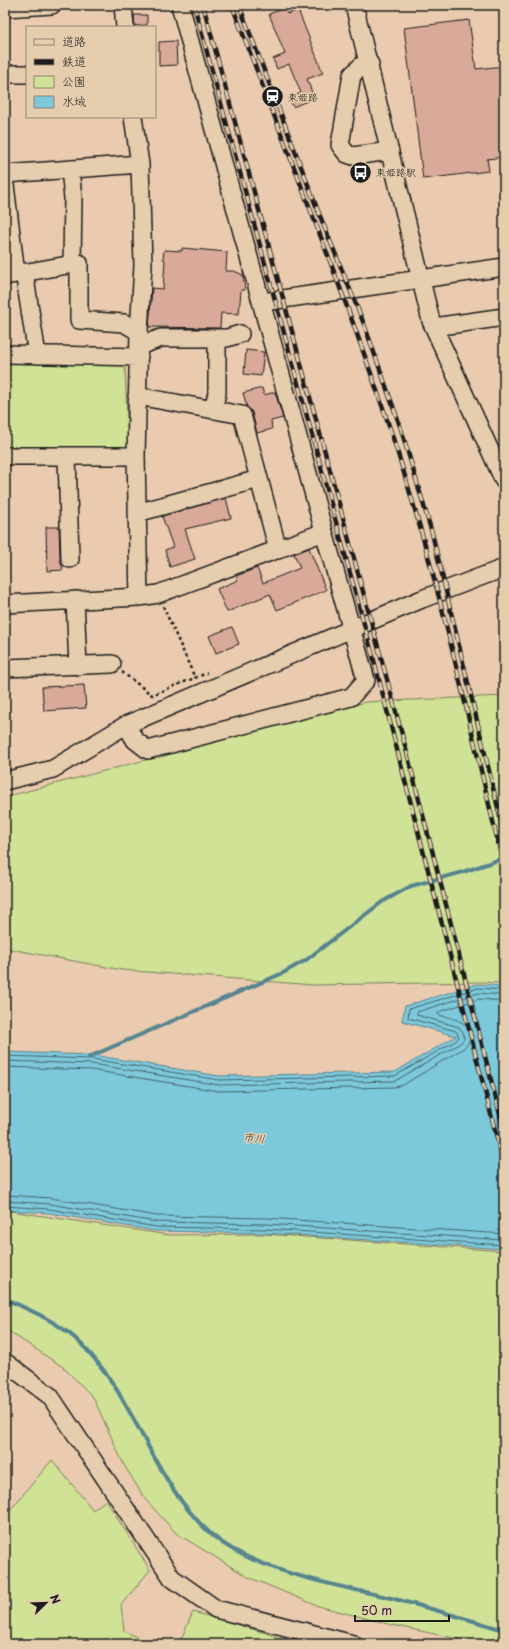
<svg xmlns="http://www.w3.org/2000/svg" width="509" height="1649" font-family="'Playpen Sans','Klee One',sans-serif">
<rect width="100%" height="100%" fill="#eacbaf"/>
<filter id="ink" filterUnits="userSpaceOnUse"><feTurbulence type="fractalNoise" baseFrequency=".025" numOctaves="2"/><feDisplacementMap in="SourceGraphic" scale="8" xChannelSelector="R" yChannelSelector="G"/><feConvolveMatrix kernelMatrix="1 2 1 2 8 2 1 2 1" color-interpolation-filters="sRGB"/></filter>
<g filter="url(#ink)">
<path fill="#d0e296" stroke="#767f59" d="M5 363H121L125 368 128 446 124 452 5 448Z
M504 696V983L479 982 313 985 122 970 5 948V797L366 702Z
M10 1211 169 1235 264 1234 504 1251V1644H484L396 1626 318 1606 248 1577 176 1533 145 1499 124 1465 93 1397 63 1367 5 1329V1216Z
M52 1460 93 1510 106 1500 150 1570 121 1605 124 1631 151 1644H5V1508L11 1509Z
M193 1612 304 1644H179Z"/>
<path fill="#7dc9dc" stroke="#56848f" d="M477 984 504 986V1249L265 1233 155 1231 49 1213 5 1210V1052L93 1055 219 1076 395 1072 456 1036 402 1021 405 1006Z"/>
<g fill="none" stroke-linecap="round" stroke-linejoin="round">
<path stroke="#436169" stroke-width="1" d="M5 1056 92 1059 219 1080 395 1076 457 1040 459 1037 456 1031 408 1018 409 1009 478 988 504 990
M5 1061 92 1064 219 1085 395 1081 459 1044 464 1039 463 1032 459 1027 417 1015V1012L478 993 504 995
M5 1067 91 1070 219 1091 395 1087 403 1085 462 1049C467 1046 470 1042 470 1036 470 1020 450 1018 439 1015L438 1012 479 999 504 1001
M5 1195 51 1198 157 1216 266 1218 504 1234
M5 1201 50 1204 156 1222 266 1224 504 1240
M5 1206 49 1209 156 1227 265 1229 504 1245"/>
<path stroke="#56848f" stroke-width="4" d="M89 1057 283 973 306 960 382 902 411 886 463 872 504 858
M5 1299C30 1310 56 1321 76 1339 135 1393 151 1481 211 1534 252 1571 337 1585 391 1598 429 1608 467 1619 504 1630"/>
</g>
<path fill="#d9a99a" stroke="#1c1c1c" d="M285 8 287 14 298 10 323 73 307 79 314 98 293 107 289 98 301 93 289 64 277 69 273 59 285 54 269 14Z
M134 15H147V25L135 26Z
M469 20 476 69 504 66V157L487 159 489 171 423 179 404 28Z
M176 41 177 65 159 66V42Z
M182 248 227 252 226 271H234L243 275 245 290H241L239 314 221 313 220 328 149 327 152 288 163 289 165 260 163 259 164 250 182 251Z
M246 350 264 352 261 376 244 374Z
M262 388 264 395 275 392 283 418 271 421 272 429 257 433 252 412 247 407 243 393Z
M226 498 231 518 185 529 195 559 170 567 165 550 173 547 162 516Z
M46 527H59L60 559 63 570 47 571Z
M309 548 326 590 277 610 270 594 227 612 217 589 238 580 236 576 257 568 263 583 300 568 294 554Z
M232 627 239 644 216 653 209 636Z
M84 685 86 708 44 711 42 687Z"/>
<g fill="none" stroke-linecap="round" stroke-linejoin="round">
<defs>
<path id="minor" d="M123 5 125 27
M354 5 431 321 504 481
M5 8 52 5
M370 64 361 66 352 75 340 145 347 154 353 156 390 151
M5 74H27
M133 117 140 164 143 265 139 332 136 456 139 597
M70 169 73 198 72 263
M5 174 140 164
M5 185 16 274
M24 272 37 355
M5 276 79 263V320L124 323 139 332
M262 302 504 267
M434 327 504 317
M139 346 161 338H227L240 334
M5 354 139 357
M137 396 242 415 278 550
M213 410 217 393V338
M5 456H136
M67 456 70 559
M137 513 259 479
M75 600 78 666
M5 604 139 597 158 594 324 532
M5 668 112 664
M126 725 135 740 148 750 351 697 366 680 324 532 180 5
M5 781 53 769 126 725 422 599 504 568
M5 1362 50 1396 172 1578 216 1609 353 1644"/>
</defs>
<use href="#minor" stroke="#1c1c1c" stroke-width="20"/>
<path stroke="#1c1c1c" stroke-width="2.5" stroke-dasharray="3 3" stroke-linecap="butt" d="M163 606 195 678
M122 672 152 695 207 673"/>
<use href="#minor" stroke="#e5cdae" stroke-width="17"/>
<defs>
<path id="rail" d="M194 5 375 664 504 1165
M203 5 406 749 504 1130
M232 5C285 147 343 287 391 432 438 575 469 722 504 868
M239 5 320 216 364 324 401 429 432 533 504 833"/>
</defs>
<use href="#rail" stroke="#1c1c1c" stroke-width="4.5"/>
<use href="#rail" stroke="#e5cdae" stroke-width="3" stroke-dasharray="9" stroke-linecap="butt"/>
</g>
</g>
<defs>
<symbol id="station-disc" viewBox="-11 -11 22 22"><circle r="9.5" fill="#1c1c1c" stroke="#e5cdae"/><path d="M-3-6H3Q5-6 5-4V2Q5 4 3 4L4.5 6H3L1.5 4h-3L-3 6H-4.5L-3 4Q-5 4-5 2V-4Q-5-6-3-6ZM-3.5-4v3h7v-3ZM-3.5 1v1.5H-2V1ZM2 1v1.5H3.5V1Z" fill="#fff"/></symbol>
<symbol id="bus-disc" viewBox="-11 -11 22 22"><circle r="9.5" fill="#1c1c1c" stroke="#e5cdae"/><path d="M-5-6H5V4H4V6H2V4H-2V6H-4V4H-5ZM-3.5-4V0h7V-4ZM-3.5 1.2v1.5H-2V1.2ZM2 1.2v1.5H3.5V1.2Z" fill="#fff"/></symbol>
</defs>
<g fill-rule="evenodd">
<use href="#station-disc" x="260" y="84" width="25" height="25"/>
<use href="#bus-disc" x="348" y="160" width="25" height="25"/>
</g>
<g text-anchor="middle" stroke-width="3" stroke-linejoin="round" paint-order="stroke">
<g font-size="10" fill="#1c1c1c" stroke="#e5cdae" text-anchor="start">
<text x="288" y="101">東姫路</text>
<text x="376" y="176">東姫路駅</text>
</g>
<g font-size="11" font-style="italic" fill="#2f3f42" stroke="#e5cdae">
<text transform="translate(254 1138) rotate(5)" y="4">市川</text>
</g>
</g>
<rect width="509" height="1649" fill="none" stroke="#e5cdae" stroke-width="20"/>
<rect x="10" y="10" width="489" height="1629" fill="none" stroke="#1c1c1c" stroke-width="1.5" filter="url(#ink)"/>
<rect x="26" y="26" width="130" height="92" fill="#e5cdae" stroke="#958674"/>
<rect x="34" y="39" width="20" height="6" fill="#e5cdae" stroke="#958674"/>
<text x="62" y="46" font-size="12" fill="#1c1c1c">道路</text>
<rect x="34" y="59" width="20" height="6" fill="#1c1c1c" stroke="#958674"/>
<text x="62" y="66" font-size="12" fill="#1c1c1c">鉄道</text>
<rect x="34" y="76" width="20" height="12" fill="#d0e296" stroke="#958674"/>
<text x="62" y="86" font-size="12" fill="#1c1c1c">公園</text>
<rect x="34" y="96" width="20" height="12" fill="#7dc9dc" stroke="#958674"/>
<text x="62" y="106" font-size="12" fill="#1c1c1c">水域</text>
<g transform="translate(46 1603) rotate(67)" stroke="#e5cdae" stroke-width="3" paint-order="stroke">
<path d="M0-3L7 15L0 10L-7 15Z" fill="#1c1c1c"/>
<text y="-6" font-size="11" font-weight="bold" text-anchor="middle" fill="#1c1c1c">N</text>
</g>
<path d="M355 1615v6h94v-6" fill="none" stroke="#1c1c1c" stroke-width="2"/>
<text x="361" y="1615" font-size="12" fill="#1c1c1c" stroke="#e5cdae" stroke-width="3" paint-order="stroke">50 m</text>
</svg>
